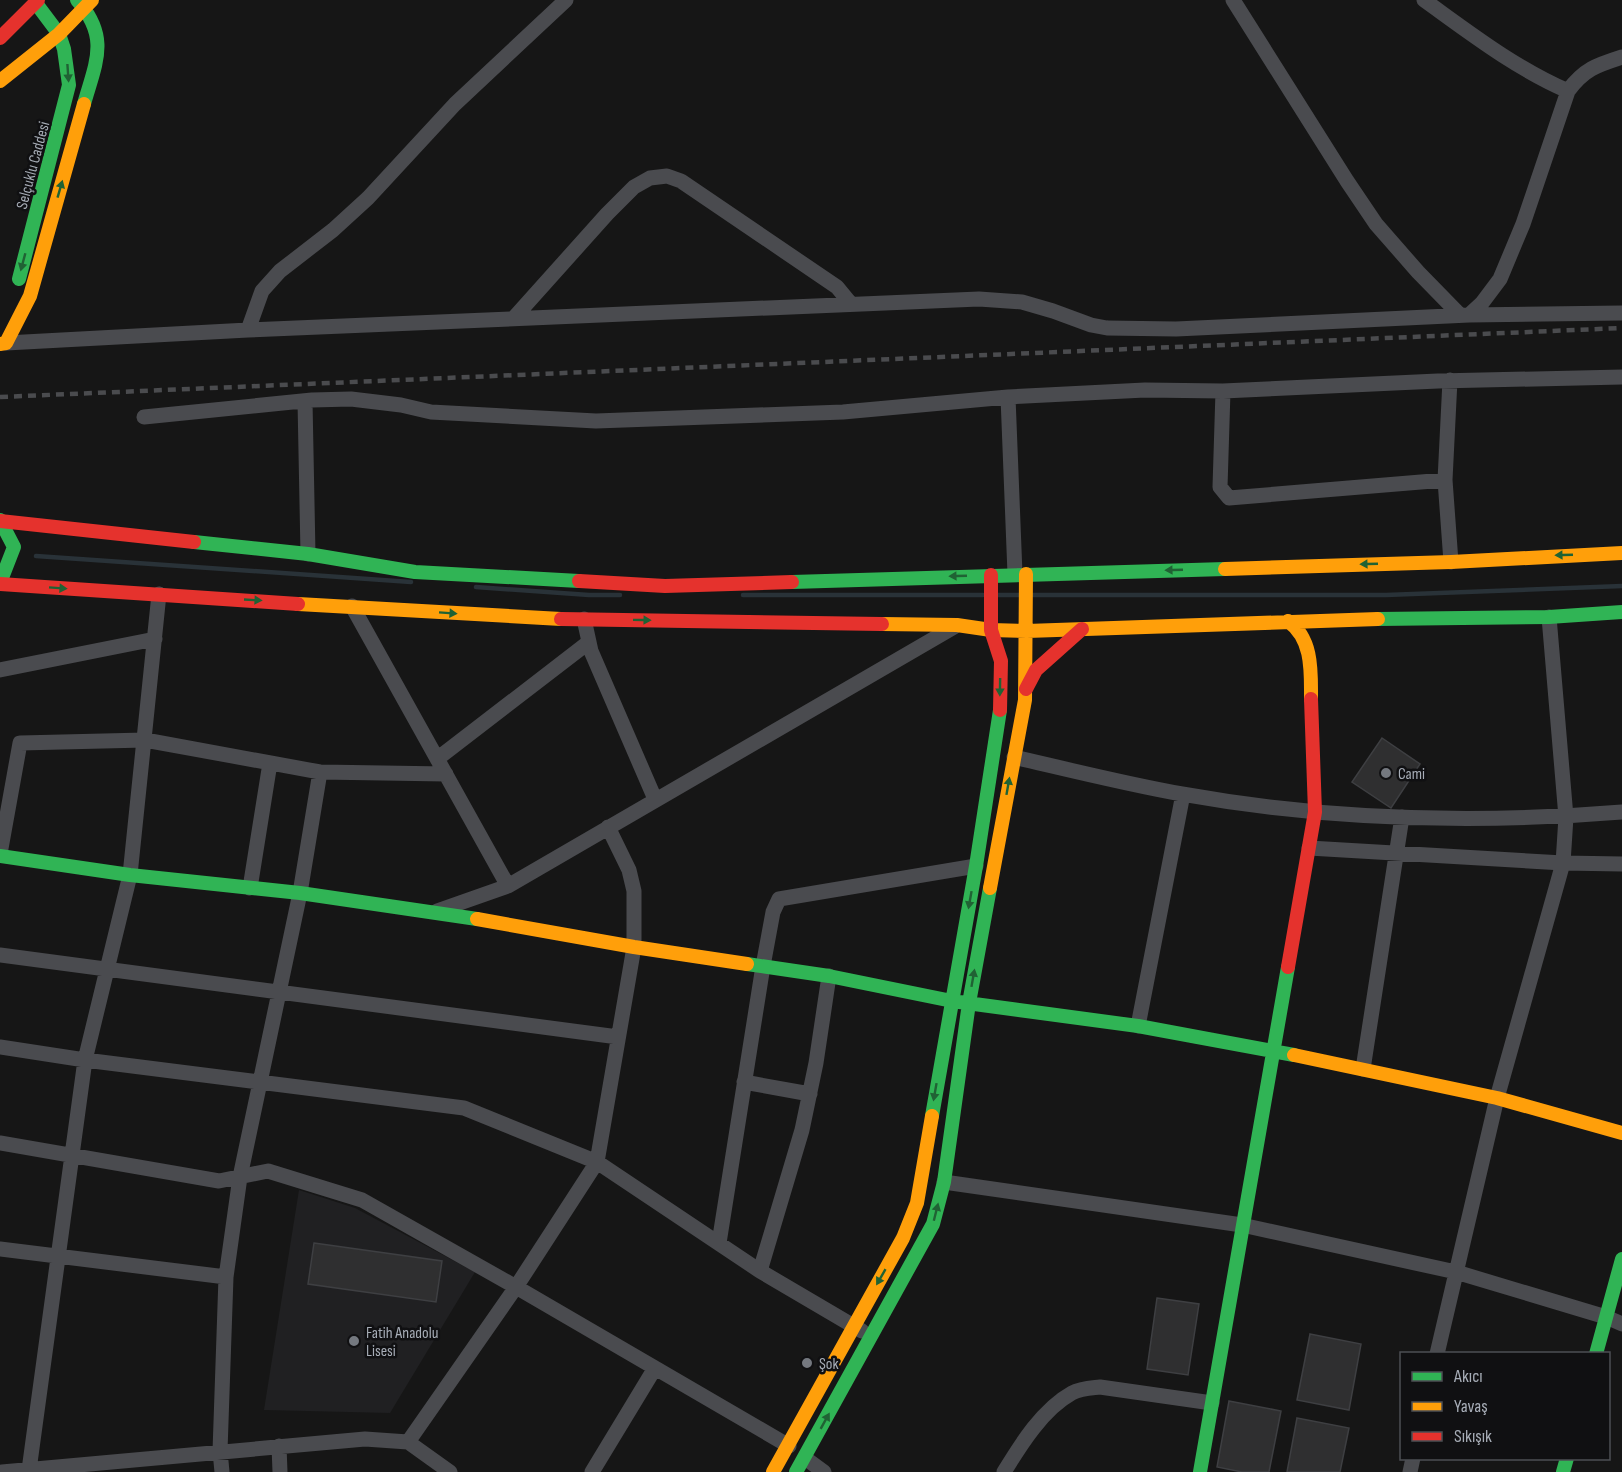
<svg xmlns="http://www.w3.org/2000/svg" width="1622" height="1472" font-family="'Sofia Sans Condensed',sans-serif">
<rect width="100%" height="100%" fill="#161616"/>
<path fill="#202022" d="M299 1190 355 1208 475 1272 390 1413 264 1410Z"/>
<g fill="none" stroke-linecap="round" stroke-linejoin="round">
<path stroke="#293238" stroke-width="4.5" d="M36 556 411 582
M476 587 589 595H620
M743 595H983
M998 595H1019
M1031 595H1386L1622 586"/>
</g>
<path fill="#2f2f30" stroke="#3e3f42" stroke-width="1.5" d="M1382 738 1420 764 1391 808 1352 782Z
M314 1243 442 1261 436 1302 308 1284Z
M1157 1298 1199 1304 1188 1375 1147 1369Z
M1310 1334 1361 1344 1349 1410 1297 1400Z
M1229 1401 1281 1411 1269 1472H1242L1217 1467Z
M1297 1418 1349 1428 1340 1472H1287Z"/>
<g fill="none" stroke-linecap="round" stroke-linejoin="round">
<path stroke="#4a4b4f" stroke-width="15" d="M1233 0 1347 181 1376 224 1418 272 1460 315
M1424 0C1470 33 1515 68 1568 91
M1469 315 1482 303 1500 279 1523 224 1568 91C1584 69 1597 65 1622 57
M513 319 607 214 634 187 650 178 667 176 681 181 837 287 851 304
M248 330 262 291 280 271 333 230 368 198 455 104 566 0
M6 343 248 330 979 299 1022 302 1053 311 1091 325 1107 328 1176 329 1469 315 1622 313
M1450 380 1445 480 1451 562
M1223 391 1220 487 1229 498 1445 480
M305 401 308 554
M144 417 312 400 351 399 401 405 431 412 596 421 843 412 1008 397
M1015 574 1008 397 1145 390 1223 391 1438 381 1622 377
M352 606 508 886
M584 619 591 651 655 799
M0 670 155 639
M1014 757C1070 770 1126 784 1182 794 1327 820 1476 824 1622 812
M437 759 589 642
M1309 848 1563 863 1622 864
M0 854 20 743 145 740 320 772 446 774
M250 888 270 763
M437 911 508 886 954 627
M0 955 618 1037
M1138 1026 1183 794
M0 1047 85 1060 464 1108 597 1162 760 1271 862 1331
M1363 1069 1402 817
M744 1082 810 1094
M0 1143 219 1181 268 1171 362 1200 516 1287 789 1446
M944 1182 1242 1225 1456 1272 1606 1317 1622 1324
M719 1243 763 966 773 912 779 899 976 866
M0 1249 226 1277
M760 1271 802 1130 816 1063 829 976
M1437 1354 1497 1098 1563 863 1566 817 1549 617
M408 1442 516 1287 597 1162 634 947V891L629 870 608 827
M279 1446 280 1472
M805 1458 824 1472
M29 1470 85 1060 130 875 159 594
M2 1472 365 1439 408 1442 450 1472
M222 1472 220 1451 226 1277 240 1177 300 893 320 772
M592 1472 655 1368
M1004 1472C1021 1444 1043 1409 1072 1393 1081 1388 1091 1388 1100 1387L1212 1403
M1410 1472 1413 1458"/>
<path stroke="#30b455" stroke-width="14" d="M77 0C110 37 96 62 84 104
M19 279 69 85 64 49 59 34 35 2
M0 520 14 547 0 583
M194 542 308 554 415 572 579 581
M792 582 1225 569
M1378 619 1549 617 1622 612
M0 856 130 875 300 893 477 919
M747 964 829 976 952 1001 1138 1026 1294 1055
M932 1116 976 866 1000 710
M1596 1354 1622 1259
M796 1472 933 1224 944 1182 969 1003 990 888
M1200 1472 1288 967
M1563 1472 1567 1458"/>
<path stroke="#ff9f0a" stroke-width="14" d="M0 81 59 34 92 0
M0 344 6 343 30 296 84 104
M1225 569 1451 562 1622 553
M298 604 561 619
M1288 621C1313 639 1311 671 1311 699
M882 624 957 625 991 630 1027 631 1378 619
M990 888 1025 700 1026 574
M477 919 634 947 747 964
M1294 1055 1497 1098 1622 1133
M773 1472 903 1238 917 1203 932 1116"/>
<path stroke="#e5322d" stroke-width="14" d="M0 38 38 0
M0 521 194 542
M991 575V630L1001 661 1000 710
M579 581 665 586 792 582
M0 584 298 604
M561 619 882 624
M1026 689 1036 670 1082 629
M1288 967 1315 812 1311 699"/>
<path stroke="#4a4b4e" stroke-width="4.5" stroke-dasharray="8 6" stroke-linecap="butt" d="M0 397 1622 328"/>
</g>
<defs><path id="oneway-solid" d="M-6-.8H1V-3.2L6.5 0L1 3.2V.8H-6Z" transform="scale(1.5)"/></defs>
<g fill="#206234">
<use href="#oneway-solid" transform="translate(68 73) rotate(86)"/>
<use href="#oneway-solid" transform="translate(60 189) rotate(-74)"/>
<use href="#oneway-solid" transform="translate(23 262) rotate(105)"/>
<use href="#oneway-solid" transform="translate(1564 555) rotate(178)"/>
<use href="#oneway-solid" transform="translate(1369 564) rotate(178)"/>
<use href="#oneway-solid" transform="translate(1174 570) rotate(178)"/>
<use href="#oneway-solid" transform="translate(958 576) rotate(178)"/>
<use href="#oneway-solid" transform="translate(58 588) rotate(4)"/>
<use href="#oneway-solid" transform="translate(253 600) rotate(3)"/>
<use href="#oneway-solid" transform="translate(448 613) rotate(4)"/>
<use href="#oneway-solid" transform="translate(642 620) rotate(1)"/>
<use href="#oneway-solid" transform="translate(1000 687) rotate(91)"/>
<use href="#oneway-solid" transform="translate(1008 786) rotate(-80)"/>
<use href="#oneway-solid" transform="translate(970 900) rotate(100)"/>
<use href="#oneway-solid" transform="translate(973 978) rotate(-80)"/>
<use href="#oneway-solid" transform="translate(935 1092) rotate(100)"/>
<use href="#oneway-solid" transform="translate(936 1212) rotate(-76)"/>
<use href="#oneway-solid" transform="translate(881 1277) rotate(120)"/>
<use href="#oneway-solid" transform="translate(825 1421) rotate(-61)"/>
</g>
<g fill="#74787f" stroke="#101012" stroke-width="2">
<circle cx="1386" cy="773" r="6"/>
<circle cx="354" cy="1341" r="6"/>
<circle cx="807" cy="1363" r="6"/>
</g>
<g text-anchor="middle" stroke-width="5" stroke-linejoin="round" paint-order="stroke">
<g font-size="16" fill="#a7adb7" stroke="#101012">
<text transform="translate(32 165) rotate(-75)" y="6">Selçuklu Caddesi</text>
</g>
<g font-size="16" fill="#a7adb7" stroke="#101012" text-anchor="start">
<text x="1398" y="779">Cami</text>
<text x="366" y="1338">Fatih Anadolu<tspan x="366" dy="18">Lisesi</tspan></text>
<text x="819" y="1369">Şok</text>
</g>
</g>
<rect x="1400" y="1352" width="210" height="108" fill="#101012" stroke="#4c4f54" stroke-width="1.5"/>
<rect x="1412" y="1372" width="30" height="9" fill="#30b455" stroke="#4c4f54" stroke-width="1.5"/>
<text x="1454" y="1382" font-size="18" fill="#a7adb7">Akıcı</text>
<rect x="1412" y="1402" width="30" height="9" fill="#ff9f0a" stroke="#4c4f54" stroke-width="1.5"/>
<text x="1454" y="1412" font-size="18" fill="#a7adb7">Yavaş</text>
<rect x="1412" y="1432" width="30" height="9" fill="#e5322d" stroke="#4c4f54" stroke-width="1.5"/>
<text x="1454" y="1442" font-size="18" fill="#a7adb7">Sıkışık</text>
</svg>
